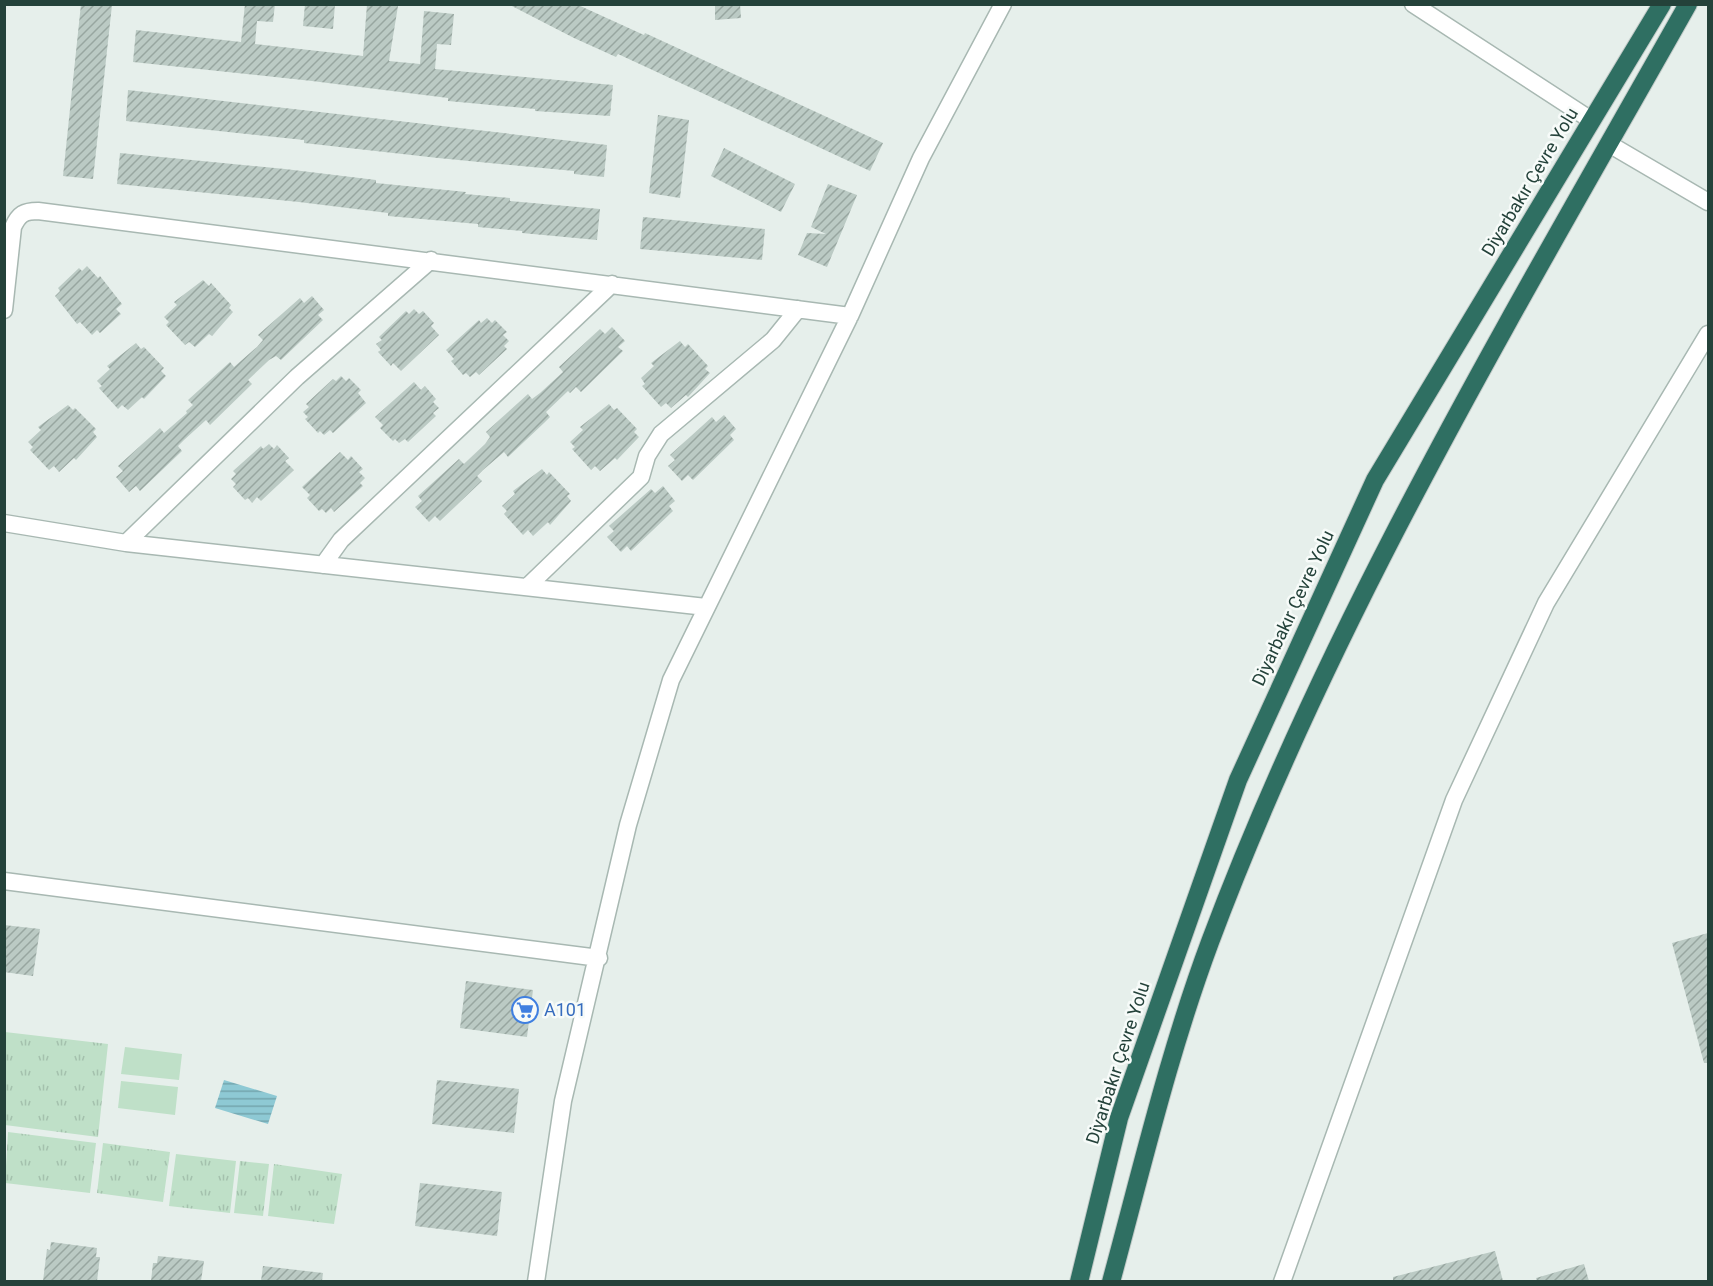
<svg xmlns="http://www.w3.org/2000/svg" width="1713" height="1286" font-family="Roboto,sans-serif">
<defs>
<pattern id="grass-tufts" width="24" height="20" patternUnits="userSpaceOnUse" patternTransform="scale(1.5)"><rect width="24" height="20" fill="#bfe0c8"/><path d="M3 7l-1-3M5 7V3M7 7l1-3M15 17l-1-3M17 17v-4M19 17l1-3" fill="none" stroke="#a4c1ad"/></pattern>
<pattern id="water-rules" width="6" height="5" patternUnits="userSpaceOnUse" patternTransform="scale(1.5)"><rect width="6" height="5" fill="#8ec9d4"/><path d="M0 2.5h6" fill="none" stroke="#74a5ad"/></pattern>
<pattern id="building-hatch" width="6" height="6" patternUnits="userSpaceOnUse" patternTransform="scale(1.5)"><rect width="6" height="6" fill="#bbcac4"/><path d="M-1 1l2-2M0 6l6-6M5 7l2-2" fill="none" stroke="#98a6a0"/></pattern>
</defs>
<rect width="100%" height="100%" fill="#e6efeb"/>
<path fill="url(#grass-tufts)" d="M5 1032 108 1044 98 1137 5 1125Z
M8 1132 96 1143 90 1193 5 1183Z
M103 1143 170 1152 163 1202 97 1193Z
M176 1154 236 1161 230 1213 169 1206Z
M240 1161 269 1164 263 1216 234 1213Z
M274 1164 342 1174 334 1224 268 1216Z"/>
<path fill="#bfe0c8" d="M125 1047 182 1054 179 1080 121 1074Z
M121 1081 178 1087 175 1115 118 1108Z"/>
<path fill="url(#water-rules)" d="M224 1080 277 1096 268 1124 215 1108Z"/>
<path fill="url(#building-hatch)" d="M81 4 112 5 93 179 63 176Z
M245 4H275L273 22 257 21 255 44 363 56 367 4 398 6 389 61 420 64 424 11 454 14 451 45 437 44 435 69 613 85 610 116 535 111V109L448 101V98L312 81 133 62 136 30 241 42Z
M305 4H335L333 29 303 26Z
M508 4H576L644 35 645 33 883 143 870 171 618 54 616 57 574 38Z
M715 4H740L741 18 715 20Z
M128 90 607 145 604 177 574 174V171L438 158 304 143V140L126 121Z
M658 115 689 120 680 198 649 193Z
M724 148 795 184 781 212 711 176Z
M120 153 285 169 376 180V183L466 192 465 194 510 198V201L600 209 597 240 522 233V231L478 227V224L388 216V213L299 202 117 184Z
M828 184 857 195 827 267 798 255 807 233 826 234 811 227Z
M643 217 765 229 762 260 640 249Z
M87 266 98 278 100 276 122 304 116 309 121 314 100 333 97 330 92 335 80 322 77 324 55 296 60 291 58 288 79 268 82 271Z
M203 280 209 286 211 283 231 305 229 308 233 312 212 336 209 334 195 347 189 342 185 345 166 325 169 322 164 317 177 305 174 302Z
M312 296 324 310 318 315 323 320 281 360 276 356 269 360 248 380 252 384 210 425 206 420 184 440 178 446 182 451 140 491 136 486 129 492 116 477 123 471 118 466 160 428 164 433 187 413 186 411 193 405 188 400 230 362 234 367 257 347 263 340 258 335 300 298 304 303Z
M414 309 419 314 423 311 434 323 431 326 439 335 401 371 393 363 391 366 378 352 381 350 376 344 382 340 379 337 406 311 409 314Z
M487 318 492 323 495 320 507 332 503 335 509 341 504 346 507 349 479 375 476 372 470 377 466 373 463 375 451 361 454 359 446 350 479 320 481 323Z
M612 327 625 341 618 347 623 351 581 392 576 387 570 393 568 391 546 412 550 417 544 423 508 457 504 452 483 470 477 476 482 481 440 521 435 516 429 522 415 507 422 501 418 496 459 459 464 464 485 444 490 437 486 432 528 394 532 399 540 393 563 372 559 367 600 329 605 334Z
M680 341 685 347 688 344 708 366 705 369 710 373 688 397 686 395 671 408 666 403 661 407 642 386 645 384 641 378 654 366 651 363Z
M136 343 141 349 144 347 164 368 161 371 166 376 144 399 142 397 128 410 122 405 118 409 99 388 102 386 97 381 110 369 107 366Z
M341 376 346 381 349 378 361 390 358 393 366 403 333 433 330 430 324 435 320 431 318 433 305 419 308 417 303 412 309 407 306 404 333 379 336 381Z
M414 382 421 390 425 386 436 399 433 402 439 408 433 413 436 416 408 442 405 439 399 443 395 439 393 441 380 428 383 425 375 417Z
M609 404 614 410 617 408 637 429 634 432 639 437 617 460 615 458 600 471 595 466 591 470 572 449 575 447 570 442 583 430 580 427Z
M68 405 73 410 75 408 96 429 93 432 97 437 76 460 74 458 59 472 54 466 49 470 30 450 33 447 28 442 41 430 38 427Z
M724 415 736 429 730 435 734 440 693 480 688 475 682 481 668 466 675 460 670 455 712 417 716 422Z
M269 444 274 449 277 445 289 458 285 461 294 470 261 501 257 497 252 503 248 498 245 500 233 487 236 484 231 479 236 474 233 471 261 446 263 449Z
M340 452 348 460 351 456 363 469 359 472 365 478 360 483 363 486 334 512 331 508 326 513 322 509 319 511 307 498 310 495 302 487Z
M542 469 547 475 549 472 570 494 567 496 571 501 550 525 548 522 533 536 528 530 523 535 504 514 507 511 502 506 515 494 513 491Z
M663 486 675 501 669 506 673 511 631 551 627 546 621 552 607 537 614 531 609 526 651 489 655 493Z
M4 925 40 929 33 976 4 972Z
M1708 933V1063H1704L1672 943Z
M466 981 533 990 527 1037 460 1028Z
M437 1080 519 1089 514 1133 432 1124Z
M420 1183 502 1192 497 1236 415 1226Z
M51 1242 97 1248 96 1257H100L97 1281H43L47 1249 50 1250Z
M1495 1251 1503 1281H1393V1277Z
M158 1256 204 1261 201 1281H151L153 1263H157Z
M1584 1264 1589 1281H1537L1536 1278Z
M263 1266 323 1273 322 1281H261Z"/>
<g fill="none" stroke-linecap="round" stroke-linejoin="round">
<defs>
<path id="minor" d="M1413 4 1591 120
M1609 144 1708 202
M4 310 13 227C19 214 24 211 38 211L850 316
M4 523 126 543 706 607
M126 543 297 377 431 260
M323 565 341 540 612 284
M527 587 641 477 647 456 661 434 773 340 798 309
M4 881 599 958
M536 1282 563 1101 628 825 671 680 850 316 921 158 1003 4
M1282 1282 1454 800 1546 603 1708 334"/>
<path id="highway" d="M1079 1282 1119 1118 1238 780 1375 480 1662 4
M1111 1282C1142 1168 1169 1052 1210 942 1333 613 1516 309 1688 4"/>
</defs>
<use href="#minor" stroke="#a8b8b2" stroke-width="19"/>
<use href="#highway" stroke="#c2cac8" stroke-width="20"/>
<use href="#minor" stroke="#fff" stroke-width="16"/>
<use href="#highway" stroke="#2f6f62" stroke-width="18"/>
</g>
<defs>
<symbol id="supermarket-ring" viewBox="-11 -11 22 22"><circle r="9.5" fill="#f7fbf9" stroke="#3f7fe0" stroke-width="1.5"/><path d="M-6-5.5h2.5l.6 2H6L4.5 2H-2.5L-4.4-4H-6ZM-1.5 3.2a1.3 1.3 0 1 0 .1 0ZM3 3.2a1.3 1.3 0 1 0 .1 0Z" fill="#3f7fe0"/></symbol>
</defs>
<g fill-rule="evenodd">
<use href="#supermarket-ring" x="510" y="995" width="30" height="30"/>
</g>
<g text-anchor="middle" stroke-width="5" stroke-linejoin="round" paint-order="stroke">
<g font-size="18" fill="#24423a" stroke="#f7fbf9">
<text transform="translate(1530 182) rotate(-59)" y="6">Diyarbakır Çevre Yolu</text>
<text transform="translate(1293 608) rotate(-65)" y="6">Diyarbakır Çevre Yolu</text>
<text transform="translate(1118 1063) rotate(-72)" y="6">Diyarbakır Çevre Yolu</text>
</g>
<g font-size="18" fill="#366cbe" stroke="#f7fbf9" text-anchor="start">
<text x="544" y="1016">A101</text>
</g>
</g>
<rect width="1713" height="1286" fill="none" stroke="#24423a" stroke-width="12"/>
</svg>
